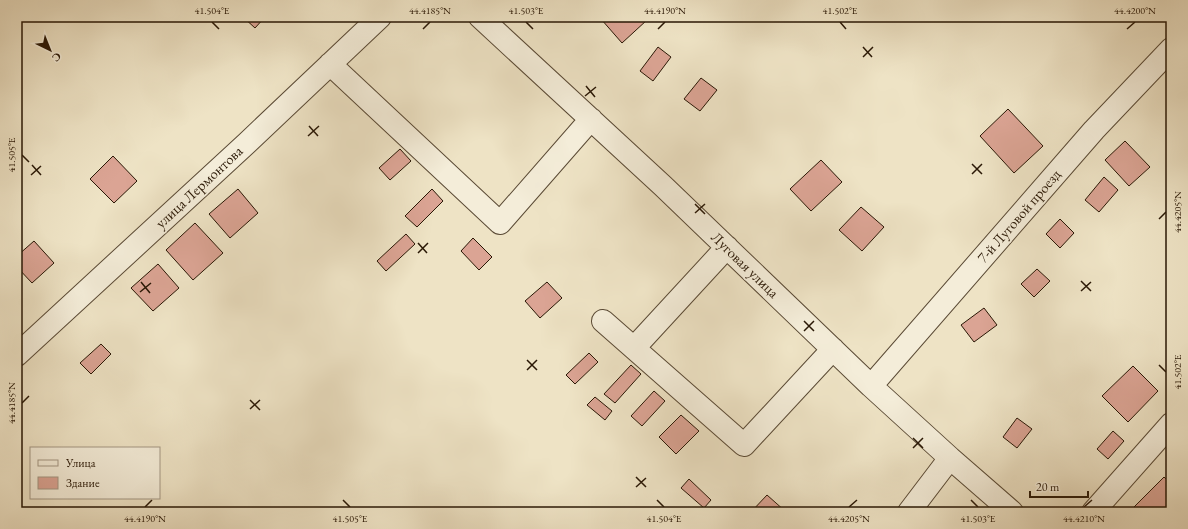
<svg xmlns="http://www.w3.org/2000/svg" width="1188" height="529" font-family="'EB Garamond',serif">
<rect width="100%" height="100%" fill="#eee3c5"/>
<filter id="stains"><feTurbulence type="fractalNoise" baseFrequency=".005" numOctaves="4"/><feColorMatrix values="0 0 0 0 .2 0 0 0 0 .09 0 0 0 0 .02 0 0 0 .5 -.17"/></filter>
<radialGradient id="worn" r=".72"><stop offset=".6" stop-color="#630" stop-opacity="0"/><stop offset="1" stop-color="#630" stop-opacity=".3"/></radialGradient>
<path fill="#dba494" stroke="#291705" d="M243 17H265L255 28Z
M604 17H644L647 20 622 43 601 19Z
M658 47 671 57 653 81 640 71Z
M701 78 717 90 700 111 684 99Z
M1008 109 1043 146 1014 173 980 136Z
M1125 141 1150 167 1129 186 1105 160Z
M400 149 411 161 390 180 379 168Z
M113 156 137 181 114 203 90 179Z
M821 160 842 182 811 211 790 189Z
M1104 177 1118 190 1099 212 1085 200Z
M238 189 258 213 230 238 209 214Z
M432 189 443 201 417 227 405 216Z
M861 207 884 227 862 251 839 230Z
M1060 219 1074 233 1060 248 1046 234Z
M195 223 223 253 193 280 166 250Z
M406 234 415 244 386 271 377 261Z
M473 238 492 257 479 270 461 251Z
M34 241 54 263 32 283 17 267V256Z
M158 264 179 288 153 311 131 288Z
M1037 269 1050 281 1034 297 1021 284Z
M547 282 562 298 540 318 525 301Z
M984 308 997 325 974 342 961 325Z
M101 344 111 354 91 374 80 363Z
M589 353 598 362 575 384 566 375Z
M631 365 641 374 615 403 604 394Z
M1133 366 1158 391 1128 422 1102 396Z
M654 391 665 401 642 426 631 416Z
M595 397 612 411 605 420 587 405Z
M681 415 699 431 676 454 659 437Z
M1017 418 1032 429 1017 448 1003 437Z
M1113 431 1124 441 1108 459 1097 449Z
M1164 477 1171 484V512H1139L1134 507Z
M689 479 711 500 704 508 681 488Z
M767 495 785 511 784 512H751Z"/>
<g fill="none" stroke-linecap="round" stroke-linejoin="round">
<defs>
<path id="minor" d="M480 17 663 186 871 386 950 458 1012 512
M330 64 500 223 591 119
M603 321 744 445 833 349
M634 348 727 247
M17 355 247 143 380 17
M871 386 1094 130 1171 49
M909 512 950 458
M1093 512 1171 424"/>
</defs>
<use href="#minor" stroke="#5a4a35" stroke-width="24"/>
<use href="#minor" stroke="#f4edd9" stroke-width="22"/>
</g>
<path fill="none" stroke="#291705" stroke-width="1.5" d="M212 22 219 29M526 22 533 29M840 22 846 29M423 29 430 22M658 29 665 22M1127 29 1135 22M863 47 872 57M863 57 873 47M586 86 595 97M585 96 596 87M309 126 318 136M308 136 319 126M22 155 29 162M972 164 982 174M32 165 41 175M972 174 982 164M31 175 41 166M695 204 705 214M695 213 705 204M1159 219 1166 212M418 243 427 253M418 253 428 243M1081 281 1091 291M141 282 150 293M1081 291 1091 282M140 292 151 283M804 321 814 331M804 331 814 321M527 360 537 370M1159 365 1166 372M527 370 537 360M250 400 260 410M22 403 29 396M250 409 260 400M913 438 923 448M913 448 923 438M636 477 646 487M636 487 646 478M343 500 350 507M657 500 664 507M971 500 978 507M145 507 152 500M849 507 857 500M1084 507 1092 500"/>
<g text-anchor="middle" stroke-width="3.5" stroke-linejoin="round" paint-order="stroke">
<g font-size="15" fill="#291705" stroke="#f4edd9">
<text transform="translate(199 187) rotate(-43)" y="5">улица Лермонтова</text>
<text transform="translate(1019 216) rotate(-49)" y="5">7-й Луговой проезд</text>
<text transform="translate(745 265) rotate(44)" y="5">Луговая улица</text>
</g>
</g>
<rect width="1188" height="529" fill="none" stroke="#eee3c5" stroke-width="44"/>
<rect x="30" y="447" width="130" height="52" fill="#f4edd9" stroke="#a39784"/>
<rect x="38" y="460" width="20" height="6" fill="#f4edd9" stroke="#a39784"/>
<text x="66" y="467" font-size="12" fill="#291705">Улица</text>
<rect x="38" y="477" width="20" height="12" fill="#dba494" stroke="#a39784"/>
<text x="66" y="487" font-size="12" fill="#291705">Здание</text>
<g transform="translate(50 50) rotate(137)" stroke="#f4edd9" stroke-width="3" paint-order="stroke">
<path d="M0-3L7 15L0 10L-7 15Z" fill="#291705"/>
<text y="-6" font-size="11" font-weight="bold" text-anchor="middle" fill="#291705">С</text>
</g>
<path d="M1030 491v6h58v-6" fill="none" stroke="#291705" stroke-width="2"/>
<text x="1036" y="491" font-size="12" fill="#291705" stroke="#f4edd9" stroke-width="3" paint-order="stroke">20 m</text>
<rect x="22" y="22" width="1144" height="485" fill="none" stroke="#291705" stroke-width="1.5"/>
<g font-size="10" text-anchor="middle" fill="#291705">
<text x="212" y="14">41.504°E</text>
<text x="430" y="14">44.4185°N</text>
<text x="526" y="14">41.503°E</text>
<text x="665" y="14">44.4190°N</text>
<text x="840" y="14">41.502°E</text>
<text x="1135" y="14">44.4200°N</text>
<text transform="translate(11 155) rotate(-90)" y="4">41.505°E</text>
<text transform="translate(1177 212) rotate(-90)" y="4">44.4205°N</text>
<text transform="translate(1177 372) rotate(-90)" y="4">41.502°E</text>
<text transform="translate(11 403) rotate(-90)" y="4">44.4185°N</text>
<text x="145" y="522">44.4190°N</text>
<text x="350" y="522">41.505°E</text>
<text x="664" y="522">41.504°E</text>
<text x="849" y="522">44.4205°N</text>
<text x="978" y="522">41.503°E</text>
<text x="1084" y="522">44.4210°N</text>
</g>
<rect width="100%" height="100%" filter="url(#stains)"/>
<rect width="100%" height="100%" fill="url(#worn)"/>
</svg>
